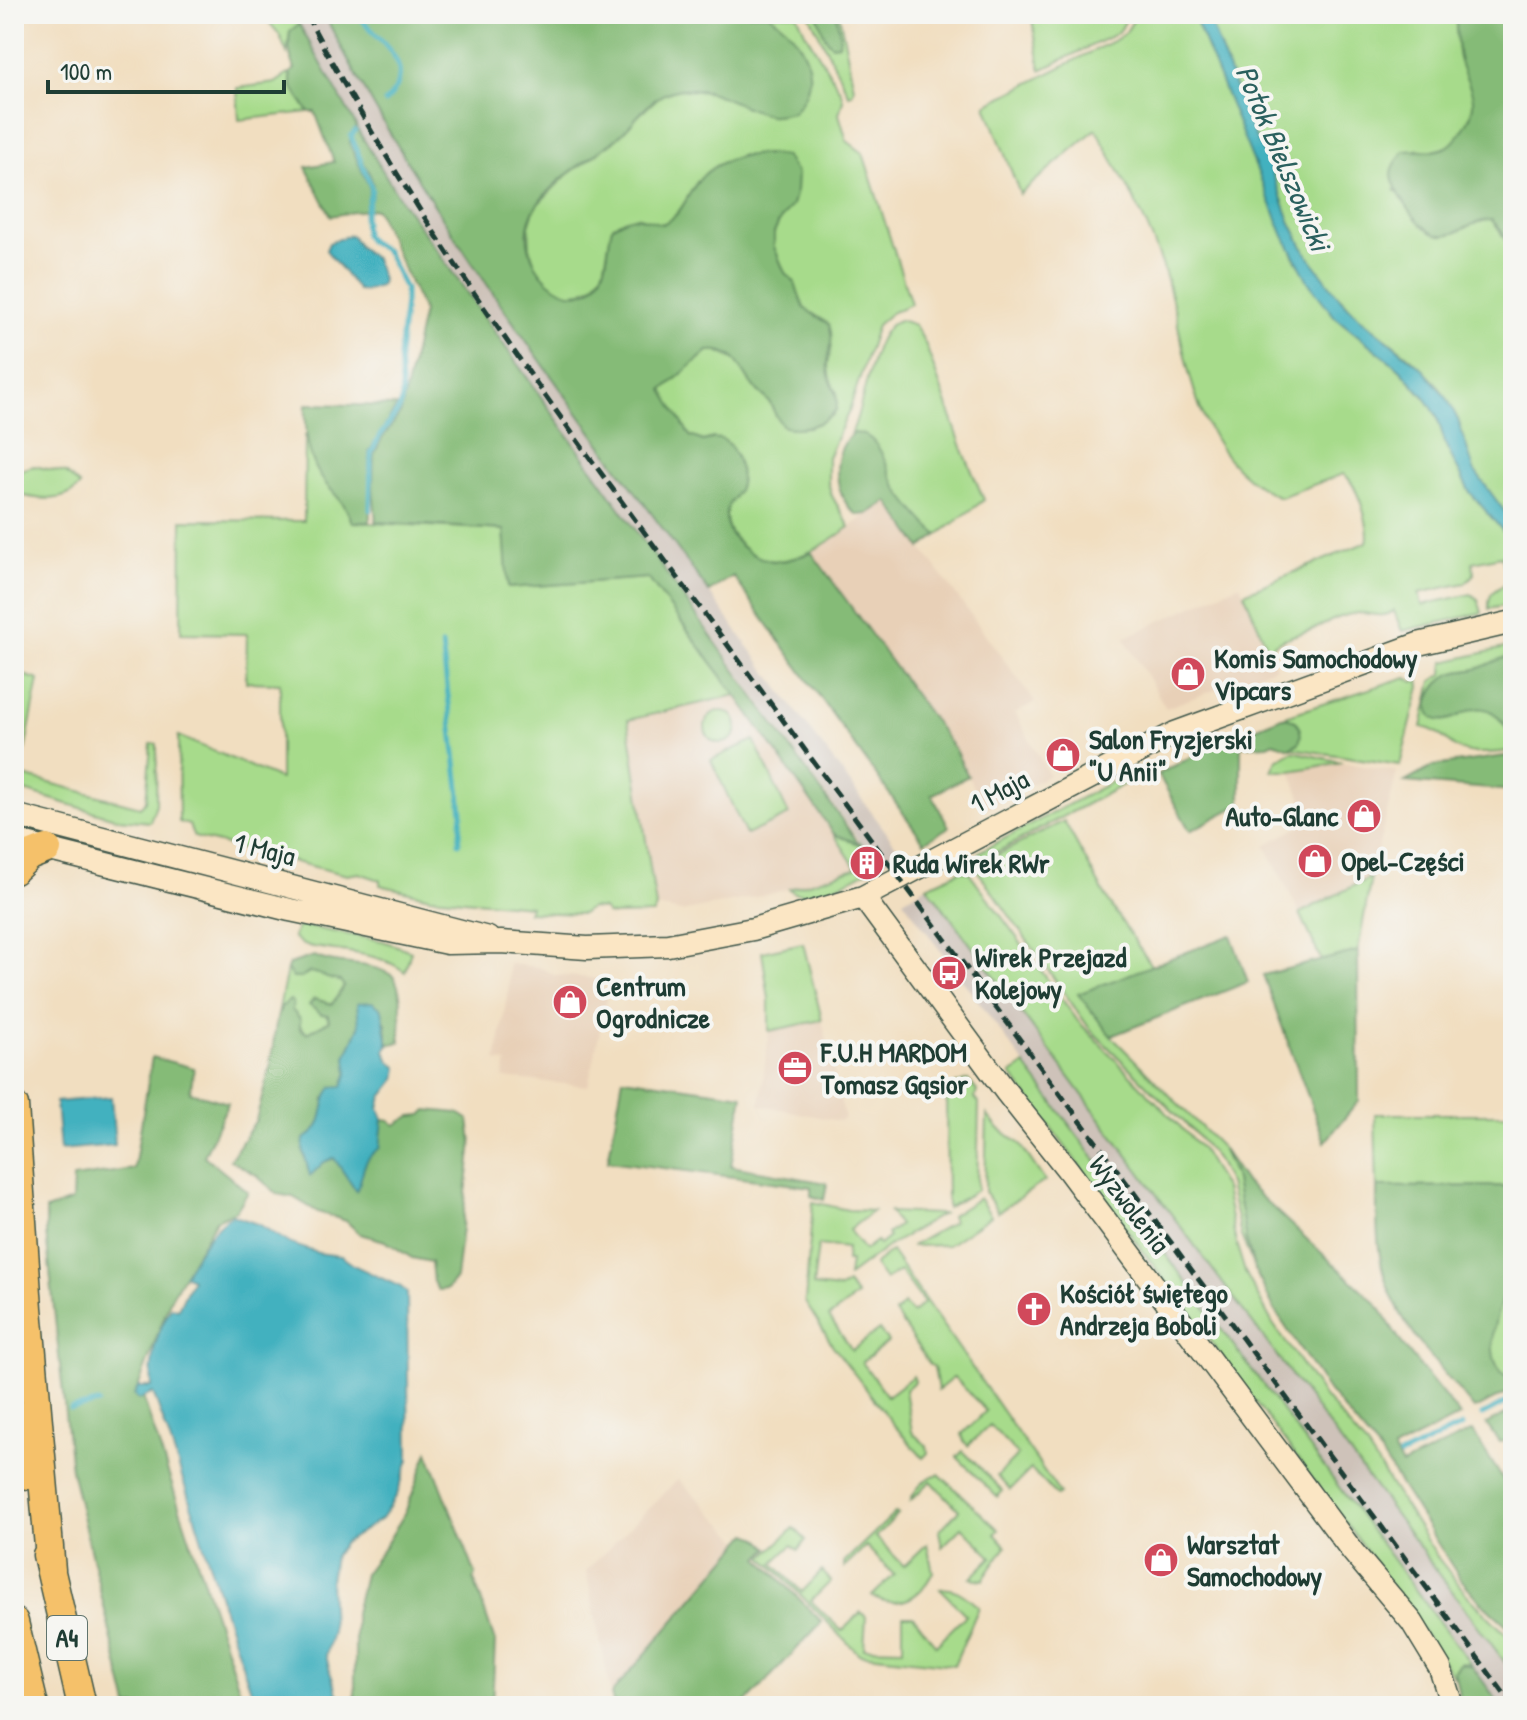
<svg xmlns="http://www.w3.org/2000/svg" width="1527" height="1720" font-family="'Patrick Hand',sans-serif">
<rect width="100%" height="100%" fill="#f6f6f2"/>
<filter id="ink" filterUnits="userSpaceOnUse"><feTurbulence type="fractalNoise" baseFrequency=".0125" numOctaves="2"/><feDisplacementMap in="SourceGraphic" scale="16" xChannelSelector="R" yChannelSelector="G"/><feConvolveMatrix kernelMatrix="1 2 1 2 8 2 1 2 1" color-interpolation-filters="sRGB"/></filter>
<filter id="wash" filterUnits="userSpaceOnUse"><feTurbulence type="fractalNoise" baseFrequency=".006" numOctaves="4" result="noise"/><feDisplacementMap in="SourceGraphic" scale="32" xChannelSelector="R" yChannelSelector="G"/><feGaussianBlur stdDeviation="1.8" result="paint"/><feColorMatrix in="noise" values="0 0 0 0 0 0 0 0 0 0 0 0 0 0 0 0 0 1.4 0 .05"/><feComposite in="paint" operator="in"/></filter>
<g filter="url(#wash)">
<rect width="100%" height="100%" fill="#f1dec0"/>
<path fill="#e8d0b7" d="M887 501 1035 702 1015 713 1049 775 984 809 955 750 812 553Z
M1240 584 1276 667 1166 708 1124 638Z
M736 695 856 868 770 894 681 912 656 907 628 719Z
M1342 762 1397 772 1371 877 1300 913 1265 845 1310 821 1291 771Z
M509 964 539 967 554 975 603 979V997L607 998 588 1086 503 1078 507 1063 496 1061 509 985Z
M822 1020 845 1119 839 1121 760 1105 769 1031Z
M678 1479 742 1542 611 1694 586 1571Z"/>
<path fill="#cec2b9" d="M294 14H324L394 142 465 250 742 638 901 852 877 865 860 842 398 196 327 77Z
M927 886 1513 1673V1706H1501L903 900Z"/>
<path fill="#a7db8b" stroke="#638c60" stroke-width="2" d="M262 14H294L299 24 290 32 287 53 279 34Z
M768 14H797L805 32 841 92 843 100 839 114 847 141 863 153 911 304 892 312 877 325 849 411 828 457V482L832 496 850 527C818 549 771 582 738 542 731 534 725 526 726 515 727 492 745 497 737 462L713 438 703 441 690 436 662 390 708 351 715 350 738 361 751 384 768 400 773 409 793 428 809 427 833 415 837 393 829 379 828 363 832 346 813 315 804 308 794 281 785 273 774 247V233L779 222 792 205 742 155C730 160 717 164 707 172 686 188 688 212 662 224L636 216 612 227 604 270 594 285 580 292 567 294 553 286 538 272 530 250 529 226 535 207 567 175 598 153 661 95 679 89 713 93 758 110 810 78C805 51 792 29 768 14Z
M809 14H839L854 88 852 94 849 95Z
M1031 14H1129L1121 29 1114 35 1041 70Z
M1137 14H1193L1295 258 1335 317 1400 369 1431 405 1437 416 1446 446 1469 491 1513 543V604L1489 609C1488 594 1494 588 1508 584L1501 556 1473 562 1474 574 1465 583 1419 593 1422 605 1471 594 1478 599 1482 613 1402 631 1394 611C1381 620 1371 612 1357 613 1336 616 1327 624 1309 631 1290 637 1285 636 1268 649L1244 593 1367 542C1372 529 1356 480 1343 474L1280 497C1186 457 1190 348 1163 267 1147 218 1120 174 1096 129L1020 194 986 105 1117 39 1126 32Z
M1207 14H1455C1457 29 1456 44 1459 58 1462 70 1471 80 1473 93 1476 111 1464 138 1447 147 1438 152 1427 151 1417 149L1395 190 1406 201 1413 215 1492 220 1512 250 1513 523 1474 470 1458 420 1439 386 1411 358 1359 317 1330 287 1305 251 1290 221 1269 164 1250 126Z
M290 73 292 87 309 112 239 120 237 88 275 83Z
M900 320 915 325 925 343 963 450 984 500 938 535C921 522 907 504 896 486 880 461 887 444 854 433L850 436C866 407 869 327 900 320Z
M305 434 316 468 345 506 352 522 504 530 509 588 648 578 736 695 628 720 656 907 653 914 612 915 607 914 603 909 590 908 582 914 528 912 530 906 430 897 380 885V880L359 873 347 875 194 837 189 825 179 822 178 736 280 779V683L246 682 247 634 181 633 182 520 304 521Z
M34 466 66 473 80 486C63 504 36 500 14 493V472Z
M1513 646V751C1494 752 1472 757 1455 747 1441 738 1441 731 1422 727L1432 681 1443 674 1444 662Z
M14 672 39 680 20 775 140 807 146 801 151 744H157L156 804 150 822 118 819 14 788Z
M1406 677 1414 682 1419 680 1420 687 1400 765 1291 748 1296 745 1298 725 1288 717 1276 719Z
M705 727a16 16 0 1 1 32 0a16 16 0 1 1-32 0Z
M754 740 789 815 746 835 711 760Z
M1291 752H1296L1342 762 1291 771H1272L1277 760Z
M1139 767 1143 774 999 851 975 860 979 852Z
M1064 821 1110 904 1152 967 1079 994 1111 1036 1222 1148 1234 1175 1246 1240 1260 1281 1241 1236 1229 1184 1216 1158 1194 1132 1090 1029 977 870 981 863Z
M26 828 270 892V894L23 834Z
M834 834 859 844 860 842 877 865C859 876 806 905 789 889L856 868Z
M962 870 969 872 1078 1021 1201 1148 1225 1189 1236 1243 1245 1272 1273 1324 1325 1398 1366 1446 1438 1558 1469 1597 1513 1641V1673L927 886Z
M1371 877 1358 951 1322 962 1300 913Z
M303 926 383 941 411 951 405 972C379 951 335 952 303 945L293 937 298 927Z
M803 943 822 1020 769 1031V999L762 952Z
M287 969 293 978H301L310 972C321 973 325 980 340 981L344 986 332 1005 321 1001 329 1021 307 1033 281 1007 276 1024Z
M1025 1065 1472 1666 1466 1663 1454 1677 1373 1560 1011 1074Z
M968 1080 977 1091 975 1098 979 1103 977 1190 947 1208 946 1088Z
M1375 1114H1513V1186L1377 1187Z
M987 1115 997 1127 1020 1144 1045 1181 998 1212 985 1192Z
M979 1198 991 1216 948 1245 911 1246 953 1222 951 1216Z
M813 1202 848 1210 873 1211 849 1230 864 1250 876 1241 879 1245 889 1237 887 1234 899 1225 889 1212 942 1214 890 1245 848 1276 850 1261H846L847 1248 818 1245 813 1286 840 1289 847 1284 857 1296 829 1317 852 1350 879 1330 888 1342 862 1362 887 1396 913 1376 915 1381 905 1390 912 1432 927 1446 928 1453 923 1458 894 1425 833 1346 805 1302Z
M891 1251 1060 1494 1057 1496 1031 1469 1010 1490 997 1476 1018 1455 990 1425 968 1446 964 1442 962 1434 986 1411 954 1377 938 1390 934 1367 929 1364 895 1313 904 1304 912 1313 924 1303 900 1271 885 1280 874 1265Z
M1513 1261V1378H1509C1473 1355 1502 1292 1513 1261Z
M963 1451 1003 1491 997 1497 957 1457Z
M939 1474 999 1530 995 1534 1006 1546 983 1580 971 1578 992 1557 962 1527 942 1547 939 1531 959 1510 931 1481 911 1500C914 1489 928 1476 939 1474Z
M895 1513 898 1514 876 1537 904 1566 927 1544 933 1572C921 1597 899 1611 872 1596L894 1575 866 1546 844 1567V1562Z
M794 1528 806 1540 798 1550 792 1545 773 1563 802 1592 822 1571 831 1581 811 1601 842 1631 861 1612 866 1617 864 1648 903 1649V1616H913L936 1645 966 1615 940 1589C957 1586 967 1598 979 1607L954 1665 859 1654 763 1557Z"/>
<path fill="#85bb77" stroke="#527c56" stroke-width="2" d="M324 14H768C804 37 826 77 793 112 786 113 776 116 769 115 738 108 710 83 676 90 647 96 636 123 615 140 589 160 554 178 536 207 502 259 581 332 604 269 609 256 608 241 612 227 634 212 638 217 662 224 681 216 683 203 694 187 714 156 752 151 785 156L797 174 796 191 792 205 779 222 774 233V247L785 273 794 281 804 308 829 324C836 346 826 351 828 370 830 385 840 394 836 410 823 425 804 430 784 427 777 420 775 414 771 405 768 398 759 393 754 387 739 370 738 348 708 351L663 390 690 436 703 441C709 440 715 437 721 439 736 444 744 475 739 488 735 498 726 504 726 515 725 542 758 563 782 561 792 560 802 555 812 553L955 750 968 776 932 795 949 827 924 842 733 576 709 592C573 405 429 221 324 14Z
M816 14H836L840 35 839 44 832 45C822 38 822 24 816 14Z
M1455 14H1513V254L1502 232 1492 220C1470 220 1460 237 1439 235 1422 234 1391 188 1392 173 1393 164 1399 158 1404 151 1418 149 1434 154 1447 147 1454 143 1460 134 1464 128 1484 97 1466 87 1459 58 1456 44 1457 28 1455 14Z
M299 24 357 127 350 135V144L370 189 365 210 331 216 306 167 334 162 315 112H309L292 87 290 73 295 69C289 55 288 47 290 31Z
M358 130 398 196 859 844 834 834 736 695 648 578 508 588 504 530 376 522 373 488 374 455 381 440 401 412 423 311 376 209 367 210C369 204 372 197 373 191 375 172 354 155 352 136Z
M306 404 397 406 369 452 370 522H352C348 506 336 496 326 484 307 461 305 433 306 404Z
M854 433C883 433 886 472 899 491 911 507 923 522 938 535L921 548 888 501 868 514 858 515C833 500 829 450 854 433Z
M1513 656V736C1504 728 1500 715 1488 710 1470 704 1462 718 1447 720 1432 723 1425 711 1430 698 1432 690 1438 683 1444 678 1454 670 1467 672 1479 668 1492 664 1498 657 1513 656Z
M1282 717C1297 717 1304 729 1299 743L1289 748 1274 742 1268 745 1241 746V804L1190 831 1158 774 1219 743Z
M1513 755V791L1405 782 1434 766Z
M1231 935 1248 982 1111 1036 1078 994Z
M1358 951 1359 1101 1325 1142 1263 975Z
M314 956C339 968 369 960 393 976 406 996 399 1020 400 1042L388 1045 386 1024 382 1016 359 1027 346 1057 348 1072 343 1086 325 1098 323 1119 303 1149 310 1175 324 1162 334 1158 356 1190C361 1182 359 1174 363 1166 371 1146 382 1143 383 1119L390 1120 395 1125 411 1116 422 1115 427 1110 458 1113 469 1120 472 1142 456 1278 447 1289 438 1290 433 1282 431 1262 412 1258 385 1241 360 1234 346 1221 318 1212 293 1197 277 1194 256 1175 230 1160 256 1120 270 1067 276 1024 281 1007 290 1000 293 1002 292 1010 300 1019V1029L307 1033 329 1021 328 1015 321 1014 309 1005 314 999 332 1004 344 986 340 981C325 980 321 973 310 972L301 978H293L287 969 289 964Z
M152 1057 194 1068 190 1092 228 1103 204 1156 248 1192 236 1211 216 1220 171 1298 139 1385 245 1706H128L71 1470 46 1233V1210L72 1201 73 1178 134 1169Z
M623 1078 743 1095 731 1166 827 1183 824 1200 811 1196V1187L608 1161Z
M1222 1148 1246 1183 1377 1304 1403 1345 1460 1416 1393 1450 1402 1465 1472 1431 1513 1495V1631L1480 1601 1459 1577 1381 1454 1329 1392 1275 1311 1255 1270 1246 1240 1234 1175Z
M1513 1186C1513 1210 1517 1237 1513 1261 1508 1295 1487 1321 1494 1357 1497 1369 1501 1377 1513 1378V1390L1474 1409C1437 1363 1389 1317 1380 1256 1376 1233 1377 1210 1377 1187Z
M1513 1410V1425L1510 1427 1513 1440 1499 1442 1486 1424Z
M428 1452 476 1575 474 1579 495 1642 492 1706H355V1613L364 1574 385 1546 405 1513Z
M748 1534 759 1538 769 1548 759 1558 822 1622 743 1706H614L611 1694Z
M1461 1663 1472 1666 1501 1706H1461L1454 1671Z"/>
<path fill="#43b1bf" stroke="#31777a" stroke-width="2" d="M1193 14H1207L1250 126 1269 164 1290 221 1305 251 1339 297 1359 317 1422 368 1447 398 1458 420 1474 470 1513 523V543L1469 491 1446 446 1437 416 1425 397 1400 369 1335 317 1309 283 1284 236Z
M349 235 352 236 359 247 375 259 382 280 380 286 364 291 358 290 326 250 329 243Z
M372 1002 382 1009 388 1045 385 1051 390 1061 398 1068 396 1079 382 1097 379 1108 383 1119 380 1148C359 1161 366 1173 356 1191L334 1158 324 1162 310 1176 303 1149 304 1139C329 1126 318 1107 332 1087L343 1086 348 1072 346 1057 359 1027 357 1003Z
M111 1097 115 1145 60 1150 56 1102Z
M232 1215 260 1225 291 1244 318 1253 341 1256 355 1266 401 1287 407 1293 409 1459 397 1495 381 1519 344 1543 334 1556 330 1580 332 1632 326 1655 330 1672 343 1706H257C218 1603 192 1496 153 1393L139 1400 134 1395 138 1387H152C149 1358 157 1333 171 1307L178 1309 192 1279 184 1275C198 1253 209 1229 232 1215Z"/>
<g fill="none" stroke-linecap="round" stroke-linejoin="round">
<path stroke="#43b1bf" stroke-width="5" d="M357 14C379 41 422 67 385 102
M355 131 351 136 372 189 364 218 365 235 369 241 386 251 405 289V301L399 356 402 397 400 408 379 437 371 454 370 510
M442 645 462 813 459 843
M71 1409 98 1403
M1482 1415 1513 1399
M1400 1456 1462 1426"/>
</g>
</g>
<g filter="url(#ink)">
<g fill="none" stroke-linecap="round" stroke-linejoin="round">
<defs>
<path id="secondary" d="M14 815 488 938
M14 841 290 910 447 943 501 942 587 948 668 945 753 929 863 897 1175 733 1418 644 1513 622
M863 897 1007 1093 1068 1170 1353 1552 1412 1622 1440 1668 1452 1706"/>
<path id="highway" d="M14 870 29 856 47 849
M14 1106 28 1308 51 1570
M14 1414 28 1475
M47 1555 82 1706
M14 1622 34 1706"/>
</defs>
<use href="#secondary" stroke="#3e5549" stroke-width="25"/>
<use href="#highway" stroke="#3e5549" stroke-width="31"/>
<use href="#secondary" stroke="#fbe6c4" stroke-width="22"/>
<use href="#highway" stroke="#f5c16b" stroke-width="28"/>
<path stroke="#1f3d34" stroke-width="5" stroke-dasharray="12 6" stroke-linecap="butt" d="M306 14C432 255 600 471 760 689 1010 1029 1265 1365 1513 1706"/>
</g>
</g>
<defs>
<symbol id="shop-disc" viewBox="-11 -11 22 22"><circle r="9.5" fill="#d1495b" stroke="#f6f6f2"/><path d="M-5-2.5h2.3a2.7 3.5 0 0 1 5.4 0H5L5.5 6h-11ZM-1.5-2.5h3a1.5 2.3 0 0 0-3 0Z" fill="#fff"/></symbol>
<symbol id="building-disc" viewBox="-11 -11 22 22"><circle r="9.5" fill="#d1495b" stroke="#f6f6f2"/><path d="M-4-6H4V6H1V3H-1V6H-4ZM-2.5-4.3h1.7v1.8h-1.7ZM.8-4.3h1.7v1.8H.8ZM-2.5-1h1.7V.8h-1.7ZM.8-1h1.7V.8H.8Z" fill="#fff"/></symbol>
<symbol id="bus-disc" viewBox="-11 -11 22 22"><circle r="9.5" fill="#d1495b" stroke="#f6f6f2"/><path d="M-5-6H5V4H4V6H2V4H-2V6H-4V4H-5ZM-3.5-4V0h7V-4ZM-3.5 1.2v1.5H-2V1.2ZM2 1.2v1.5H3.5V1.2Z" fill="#fff"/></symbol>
<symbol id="office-disc" viewBox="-11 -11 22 22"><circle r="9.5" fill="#d1495b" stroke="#f6f6f2"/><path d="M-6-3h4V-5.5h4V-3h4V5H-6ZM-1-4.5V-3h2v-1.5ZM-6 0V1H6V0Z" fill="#fff"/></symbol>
<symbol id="church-disc" viewBox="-11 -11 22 22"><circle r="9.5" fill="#d1495b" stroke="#f6f6f2"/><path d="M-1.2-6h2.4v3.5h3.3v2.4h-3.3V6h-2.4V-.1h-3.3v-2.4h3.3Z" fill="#fff"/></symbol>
</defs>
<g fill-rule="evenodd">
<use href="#shop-disc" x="1168" y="654" width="40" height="40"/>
<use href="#shop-disc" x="1043" y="735" width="40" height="40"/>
<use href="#shop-disc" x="1344" y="796" width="40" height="40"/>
<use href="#shop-disc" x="1295" y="841" width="40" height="40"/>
<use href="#building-disc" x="847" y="843" width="40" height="40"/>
<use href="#bus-disc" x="929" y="953" width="40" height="40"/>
<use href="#shop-disc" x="550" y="982" width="40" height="40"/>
<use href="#office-disc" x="775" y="1048" width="40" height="40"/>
<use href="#church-disc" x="1014" y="1289" width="40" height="40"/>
<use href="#shop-disc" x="1141" y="1540" width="40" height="40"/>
</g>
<g text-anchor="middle" stroke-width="8" stroke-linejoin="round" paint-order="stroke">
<rect fill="#f6f6f2" stroke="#60746d" stroke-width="2" x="47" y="1616" width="40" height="44" rx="6"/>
<g font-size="26" font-weight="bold" fill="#1f3d34">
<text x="67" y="1647">A4</text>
</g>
<g font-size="28" font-weight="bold" fill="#1f3d34" stroke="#f6f6f2" text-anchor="start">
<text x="1214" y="668">Komis Samochodowy<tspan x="1214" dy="32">Vipcars</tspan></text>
<text x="1089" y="749">Salon Fryzjerski<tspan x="1089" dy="32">"U Anii"</tspan></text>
<text x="1338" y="826" text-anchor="end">Auto-Glanc</text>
<text x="1341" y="871">Opel-Części</text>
<text x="893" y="873">Ruda Wirek RWr</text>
<text x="975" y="967">Wirek Przejazd<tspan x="975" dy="32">Kolejowy</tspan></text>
<text x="596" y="996">Centrum<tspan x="596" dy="32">Ogrodnicze</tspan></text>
<text x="821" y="1062">F.U.H MARDOM<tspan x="821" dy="32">Tomasz Gąsior</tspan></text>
<text x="1060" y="1303">Kościół świętego<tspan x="1060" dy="32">Andrzeja Boboli</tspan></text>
<text x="1187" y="1554">Warsztat<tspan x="1187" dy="32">Samochodowy</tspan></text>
</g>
<g font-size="28" fill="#1f3d34" stroke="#f6f6f2">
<text transform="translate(999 791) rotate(-28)" y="10">1 Maja</text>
<text transform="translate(265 849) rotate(14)" y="10">1 Maja</text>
<text transform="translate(1130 1204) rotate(53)" y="10">Wyzwolenia</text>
</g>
<g font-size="30" font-style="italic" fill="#2a605e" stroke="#f6f6f2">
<text transform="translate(1283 158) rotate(67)" y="10">Potok Bielszowicki</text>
</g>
</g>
<rect width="1527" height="1720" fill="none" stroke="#f6f6f2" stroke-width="48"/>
<path d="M48 80v12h236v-12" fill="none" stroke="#1f3d34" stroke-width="4"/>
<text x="60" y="80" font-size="24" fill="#1f3d34" stroke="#f6f6f2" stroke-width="6" paint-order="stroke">100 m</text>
</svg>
